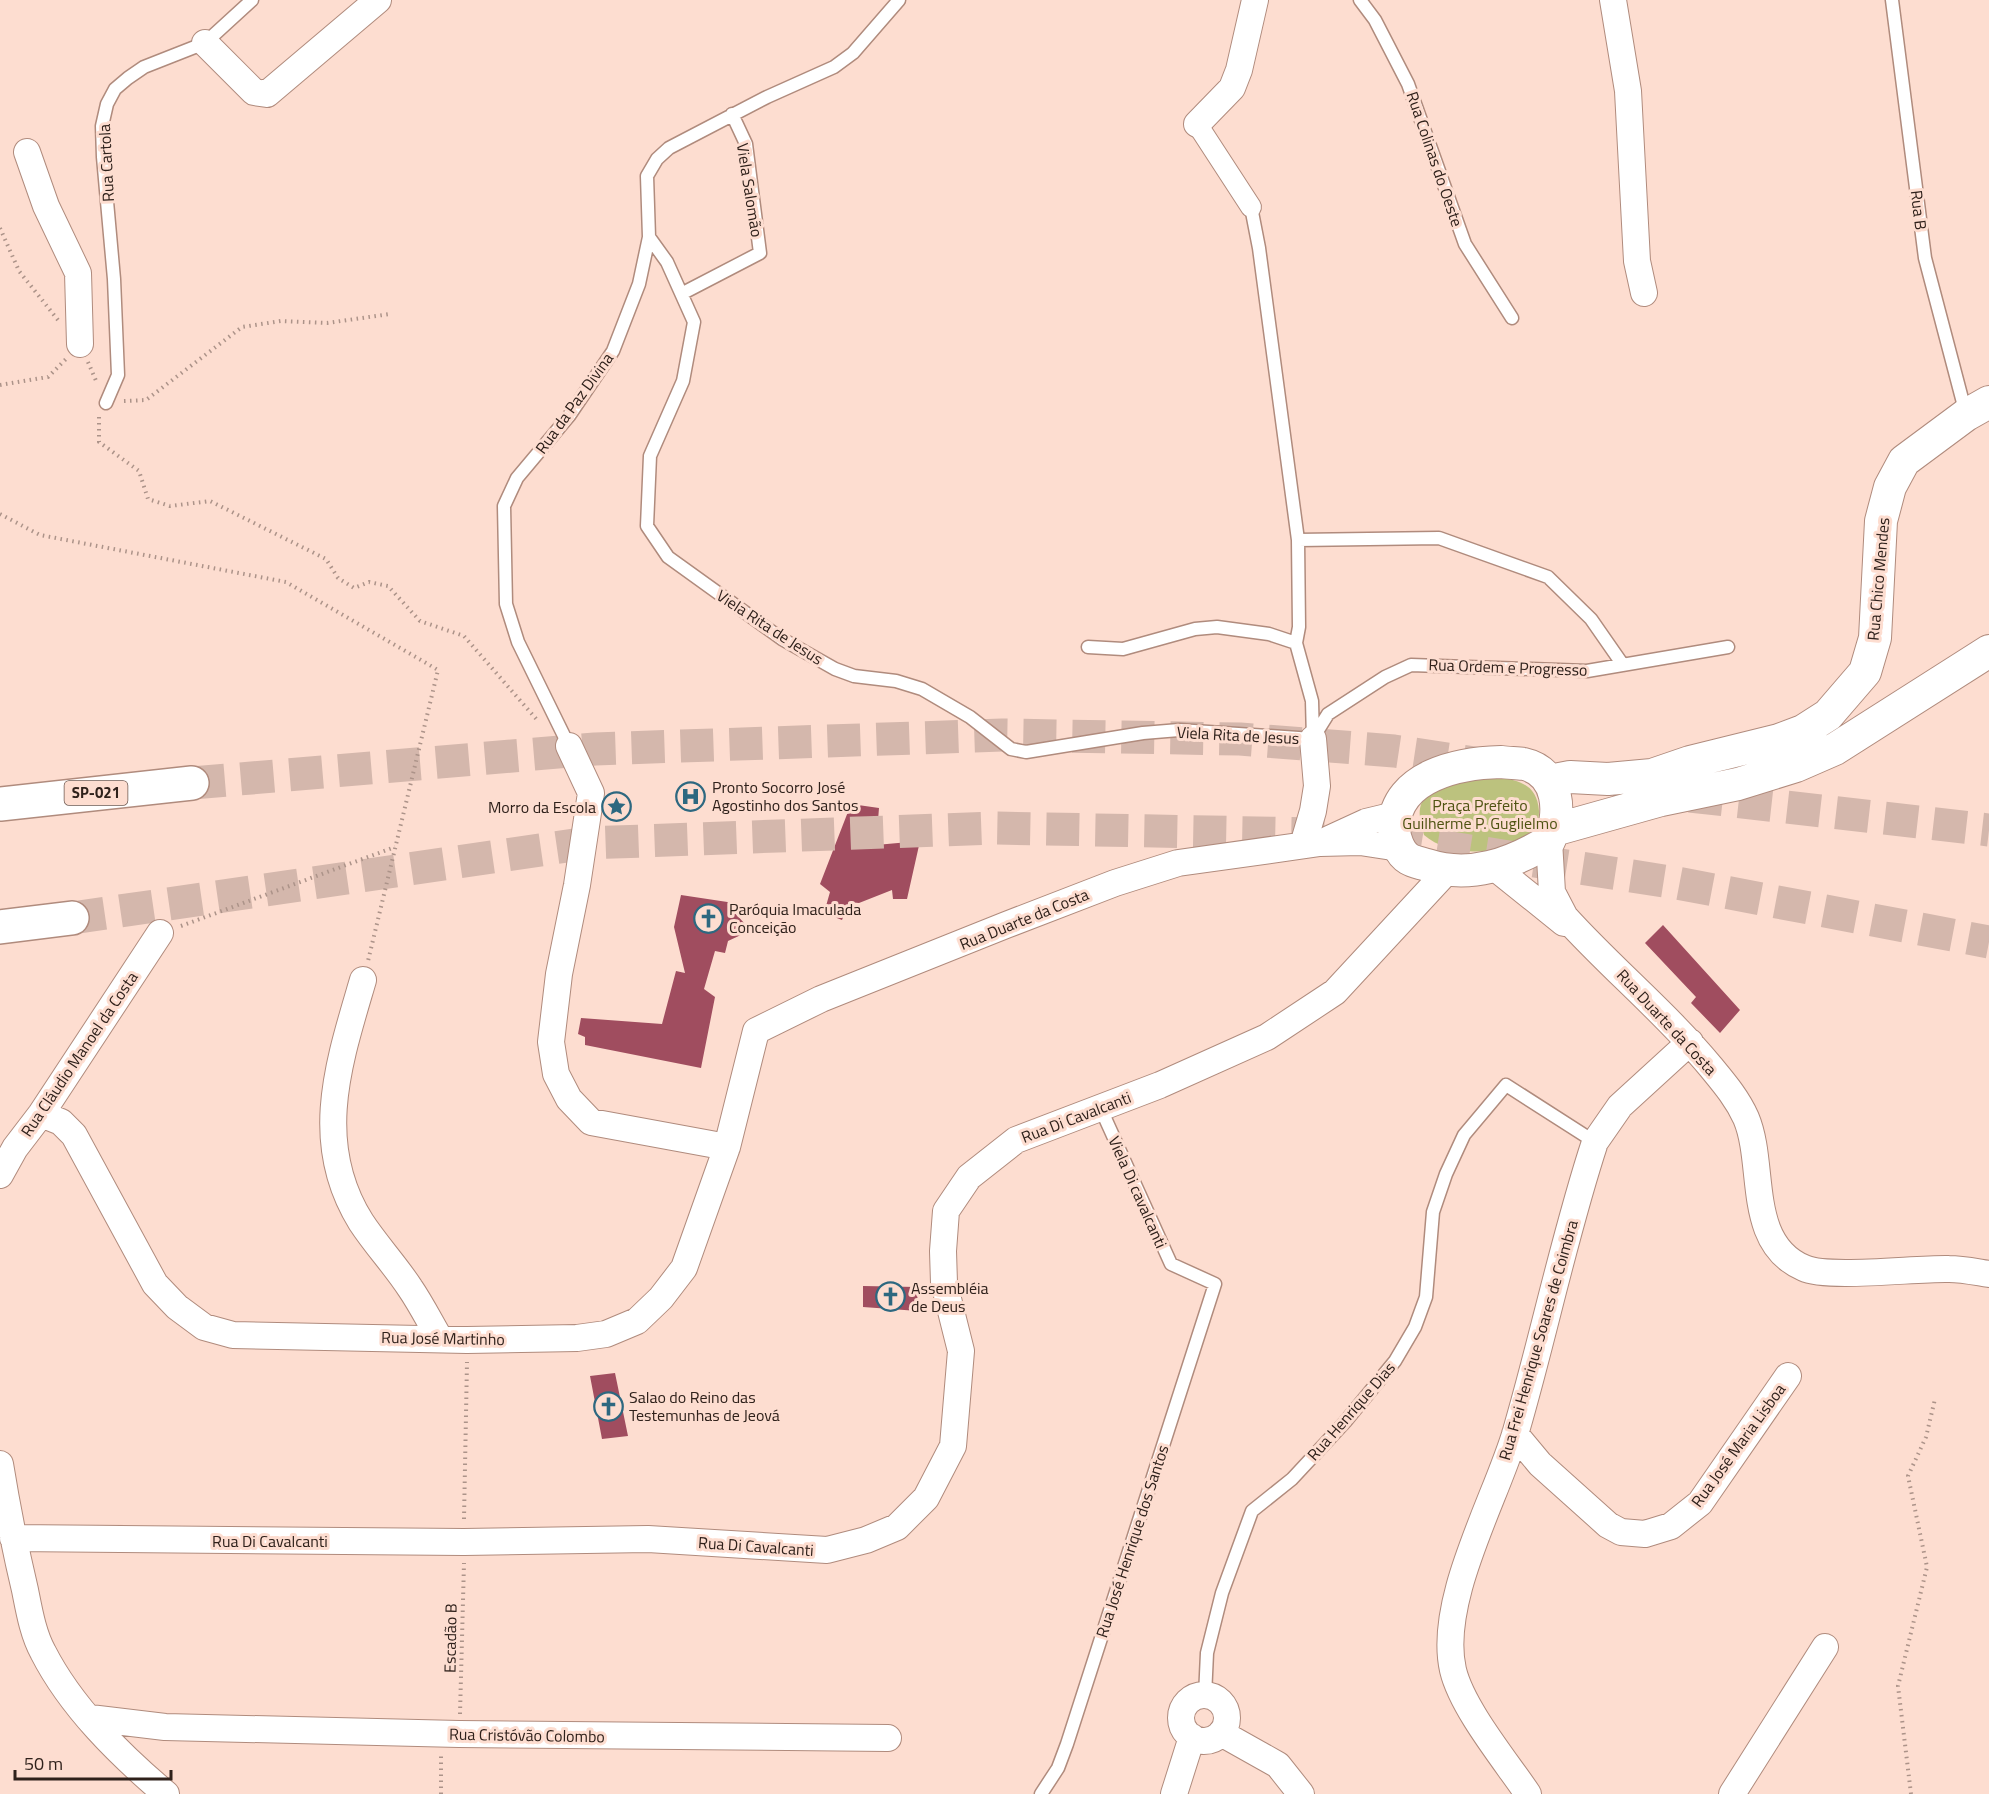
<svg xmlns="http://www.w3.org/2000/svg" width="1989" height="1794" font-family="'Titillium Web',sans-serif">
<rect width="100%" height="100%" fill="#fdddd0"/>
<path fill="#bcc27e" d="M1498 777C1521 781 1537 785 1539 811 1539 816 1538 824 1534 828 1510 857 1451 859 1424 835 1421 824 1417 813 1422 802 1432 782 1479 779 1498 777Z"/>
<path fill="#a04d5f" d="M851 804 879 808 876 845 920 841 907 899H893L892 890 859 903 849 902 842 920 824 913 830 892 820 884Z
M681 895 734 903V912L745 924 743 934 728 941 725 953 715 951 704 989 715 997 701 1068 585 1045V1037L578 1034 581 1018 662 1024 676 971 685 973 674 927Z
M1663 925 1740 1010 1720 1033 1691 1003 1696 997 1645 943Z
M863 1286 917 1287 918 1311 863 1307Z
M615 1373 628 1436 602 1439 590 1376Z"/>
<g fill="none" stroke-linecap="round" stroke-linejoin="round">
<path stroke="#d4b7ac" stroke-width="33" stroke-dasharray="33 16" stroke-linecap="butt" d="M192 783 595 749 1002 735 1240 739 1394 751 1481 764
M1690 796 1989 830
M72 918 588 843 995 828 1367 835 1677 883 1989 942"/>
<defs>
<path id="service" d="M1360 0 1375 20 1408 84 1465 244 1512 318
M1892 0 1925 258 1966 414
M1251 207 1259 248 1298 540 1299 627 1296 643 1312 701 1313 739
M649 237 667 262 694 322 683 381 650 456 647 526 668 557 782 639 835 669 854 676 896 681 922 689 970 717 1011 749 1026 752 1143 733 1179 730 1313 739
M683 293 760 253 746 144 732 114
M106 403 118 375 114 279 103 157 102 126 107 104 115 89 128 78 144 67 205 43 252 0
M1298 540 1439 538 1548 577 1591 619 1623 665
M1088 647 1123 649 1195 629 1217 627 1269 634 1296 643
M1313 738 1328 714 1385 677 1411 665 1587 671 1728 647
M569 746 518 642 506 604 504 506 517 478 569 416 613 351 639 284 649 237 647 176 657 159 669 148 767 97 834 67 853 53 899 0
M1205 1696 1207 1653 1222 1593 1252 1511 1292 1479 1345 1422 1395 1361 1415 1327 1426 1297 1433 1212 1446 1174 1464 1135 1506 1085 1595 1142
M1041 1794 1058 1768 1067 1744 1215 1284 1171 1264 1100 1107"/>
<path id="pedestrian" d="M1197 124 1251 207"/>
<path id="minor" d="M1613 0 1628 91 1637 261 1644 293
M205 43 254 92 267 94 378 0
M1197 124 1232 88 1239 70 1255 0
M27 152 46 206 78 273 80 344
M569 746 591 793 577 885 559 974 551 1042 556 1074 569 1099 591 1122 727 1147
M1329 839 1366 822 1395 815
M1549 841 1552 892 1565 917C1611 968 1666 1013 1710 1066 1724 1083 1737 1098 1746 1118 1766 1165 1745 1243 1804 1268 1827 1279 1917 1268 1949 1269 1962 1269 1976 1272 1989 1274
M1303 845 1313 811 1317 786 1313 739
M1493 866 1564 923
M363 980C339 1062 311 1142 361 1222 376 1245 395 1265 410 1288 421 1304 430 1322 440 1339
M41 1114 61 1122 74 1135 155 1284 177 1307 204 1327 233 1335 467 1340 577 1338 606 1334 637 1321 661 1298 684 1268 727 1147 756 1031 821 999 1006 925 1115 883 1178 863 1320 843 1360 842 1399 848
M0 1175 15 1148 41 1114 160 933
M1515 1434 1540 1464 1608 1525 1621 1532 1645 1534 1671 1526 1700 1503 1788 1376
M0 1464C7 1507 15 1548 25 1590 29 1610 33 1634 43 1652 71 1707 119 1754 166 1794
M13 1538 464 1542 648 1539 827 1550 866 1540 897 1527 926 1498 953 1446 961 1351 944 1283 943 1251 946 1211 969 1177 1016 1140 1160 1085 1267 1037 1335 992 1448 870
M1181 1718a23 23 0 1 1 46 0a23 23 0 1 1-46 0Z
M90 1718 165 1727 459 1734 888 1738
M1221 1733 1278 1765 1301 1794
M1174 1794 1192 1737
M1528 1794C1505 1760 1462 1708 1453 1670 1437 1600 1497 1497 1516 1431 1544 1335 1564 1236 1595 1142L1620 1106 1690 1042
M1732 1794 1825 1647"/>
<path id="tertiary" d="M1501 762C1509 763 1517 763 1524 764 1560 772 1562 815 1549 841 1511 864 1470 879 1427 865 1421 863 1414 862 1409 859 1399 853 1394 838 1394 827 1396 775 1460 763 1501 762Z
M1549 781 1570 777 1608 779 1652 775 1690 762 1779 740 1803 731 1828 715 1865 672 1875 638 1881 521 1890 487 1904 461 1966 415 1989 402
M1554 830 1661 800 1738 784 1796 766 1835 749 1989 651"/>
<path id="motorway" d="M0 804 192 783
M0 927 72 918"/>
</defs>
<use href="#service" stroke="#b08b7d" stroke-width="15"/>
<use href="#pedestrian" stroke="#b08b7d" stroke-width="22"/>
<use href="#minor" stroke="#b08b7d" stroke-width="28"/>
<use href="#tertiary" stroke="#b08b7d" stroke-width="34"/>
<use href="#motorway" stroke="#b08b7d" stroke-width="36"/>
<path stroke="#ac9389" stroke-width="4" stroke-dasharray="1.5 4.5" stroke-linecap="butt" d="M0 228 19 271 58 320
M88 362 97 383
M0 385 48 377 66 359
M124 401 146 400 242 327 281 321 327 323 390 314
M99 417V442L139 471 148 499 170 506 210 501 326 559 338 578 354 588 369 582 388 586 420 621 464 636 538 721
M0 514 40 535 286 582 438 670 368 961
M181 926 395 847
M464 1519 467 1362
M460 1714 464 1563
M441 1794V1756
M1911 1794 1898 1686 1927 1567 1908 1476 1926 1437 1935 1399"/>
<use href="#service" stroke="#fff" stroke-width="12"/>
<use href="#pedestrian" stroke="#fff" stroke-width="20"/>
<use href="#minor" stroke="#fff" stroke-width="26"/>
<use href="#tertiary" stroke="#fff" stroke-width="32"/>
<use href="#motorway" stroke="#fff" stroke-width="33"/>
</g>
<defs>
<symbol id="hospital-ring" viewBox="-11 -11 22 22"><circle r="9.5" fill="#fdddd0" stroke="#2d6880" stroke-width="1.5"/><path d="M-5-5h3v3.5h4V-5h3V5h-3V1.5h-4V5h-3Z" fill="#2d6880"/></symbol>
<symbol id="sight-ring" viewBox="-11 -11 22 22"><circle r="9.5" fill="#fdddd0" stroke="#2d6880" stroke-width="1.5"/><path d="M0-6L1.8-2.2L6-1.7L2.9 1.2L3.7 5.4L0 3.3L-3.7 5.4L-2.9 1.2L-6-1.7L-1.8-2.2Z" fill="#2d6880"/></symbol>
<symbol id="church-ring" viewBox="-11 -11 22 22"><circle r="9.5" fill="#fdddd0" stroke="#2d6880" stroke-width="1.5"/><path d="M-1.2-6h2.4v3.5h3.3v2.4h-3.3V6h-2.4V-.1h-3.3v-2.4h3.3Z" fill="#2d6880"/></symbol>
</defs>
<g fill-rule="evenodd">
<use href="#hospital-ring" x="674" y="780" width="33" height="33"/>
<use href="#sight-ring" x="600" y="790" width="33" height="33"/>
<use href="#church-ring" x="692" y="902" width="33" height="33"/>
<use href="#church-ring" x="874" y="1280" width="33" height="33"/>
<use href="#church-ring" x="592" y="1390" width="33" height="33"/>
</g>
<g text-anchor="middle" stroke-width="6" stroke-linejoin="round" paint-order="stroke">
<rect fill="#fdddd0" stroke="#6d5951" stroke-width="1.5" x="64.5" y="781" width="63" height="24" rx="4.5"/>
<g font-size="15" font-weight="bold" fill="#2f211b">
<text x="96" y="798">SP-021</text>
</g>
<g font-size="16" fill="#2f211b" stroke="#fdddd0">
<text transform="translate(1435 159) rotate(71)" y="6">Rua Colinas do Oeste</text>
<text transform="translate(106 163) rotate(-93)" y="6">Rua Cartola</text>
<text transform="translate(750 190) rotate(81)" y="6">Viela Salomão</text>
<text transform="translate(1919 210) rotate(83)" y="6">Rua B</text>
<text transform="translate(574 403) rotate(-54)" y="6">Rua da Paz Divina</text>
<text transform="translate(1878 579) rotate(-85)" y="6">Rua Chico Mendes</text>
<text transform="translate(770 627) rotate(33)" y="6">Viela Rita de Jesus</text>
<text transform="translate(1508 667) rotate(2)" y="6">Rua Ordem e Progresso</text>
<text transform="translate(1238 735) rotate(3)" y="6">Viela Rita de Jesus</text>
<text transform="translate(1024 919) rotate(-22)" y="6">Rua Duarte da Costa</text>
<text transform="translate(1667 1022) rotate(47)" y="6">Rua Duarte da Costa</text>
<text transform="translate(79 1054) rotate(-56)" y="6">Rua Cláudio Manoel da Costa</text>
<text transform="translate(1076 1117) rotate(-21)" y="6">Rua Di Cavalcanti</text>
<text transform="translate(1138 1192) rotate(66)" y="6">Viela Di cavalcanti</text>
<text transform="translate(443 1338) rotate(1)" y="6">Rua José Martinho</text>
<text transform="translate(1538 1340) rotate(-74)" y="6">Rua Frei Henrique Soares de Coimbra</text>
<text transform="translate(1351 1411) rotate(-49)" y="6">Rua Henrique Dias</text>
<text transform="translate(1738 1445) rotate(-54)" y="6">Rua José Maria Lisboa</text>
<text x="270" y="1547">Rua Di Cavalcanti</text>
<text transform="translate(1132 1541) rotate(-72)" y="6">Rua José Henrique dos Santos</text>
<text transform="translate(756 1546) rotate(4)" y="6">Rua Di Cavalcanti</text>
<text transform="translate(450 1638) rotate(-89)" y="6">Escadão B</text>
<text transform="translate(527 1735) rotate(1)" y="6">Rua Cristóvão Colombo</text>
</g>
<g font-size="16" fill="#2f211b" stroke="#fdddd0" text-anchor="start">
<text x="712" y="793">Pronto Socorro José<tspan x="712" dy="18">Agostinho dos Santos</tspan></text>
<text x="596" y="813" text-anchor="end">Morro da Escola</text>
<text x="729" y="915">Paróquia Imaculada<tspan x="729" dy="18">Conceição</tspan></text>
<text x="911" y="1294">Assembléia<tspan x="911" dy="18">de Deus</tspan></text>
<text x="629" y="1403">Salao do Reino das<tspan x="629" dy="18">Testemunhas de Jeová</tspan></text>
</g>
<g font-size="16" fill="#4f5312" stroke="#fdddd0">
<text x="1480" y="811">Praça Prefeito<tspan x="1480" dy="18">Guilherme P. Guglielmo</tspan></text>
</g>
</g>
<path d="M15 1770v9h156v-9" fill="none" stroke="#2f211b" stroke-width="3"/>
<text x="24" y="1770" font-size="18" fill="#2f211b" stroke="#fdddd0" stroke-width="4.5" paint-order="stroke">50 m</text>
</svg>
